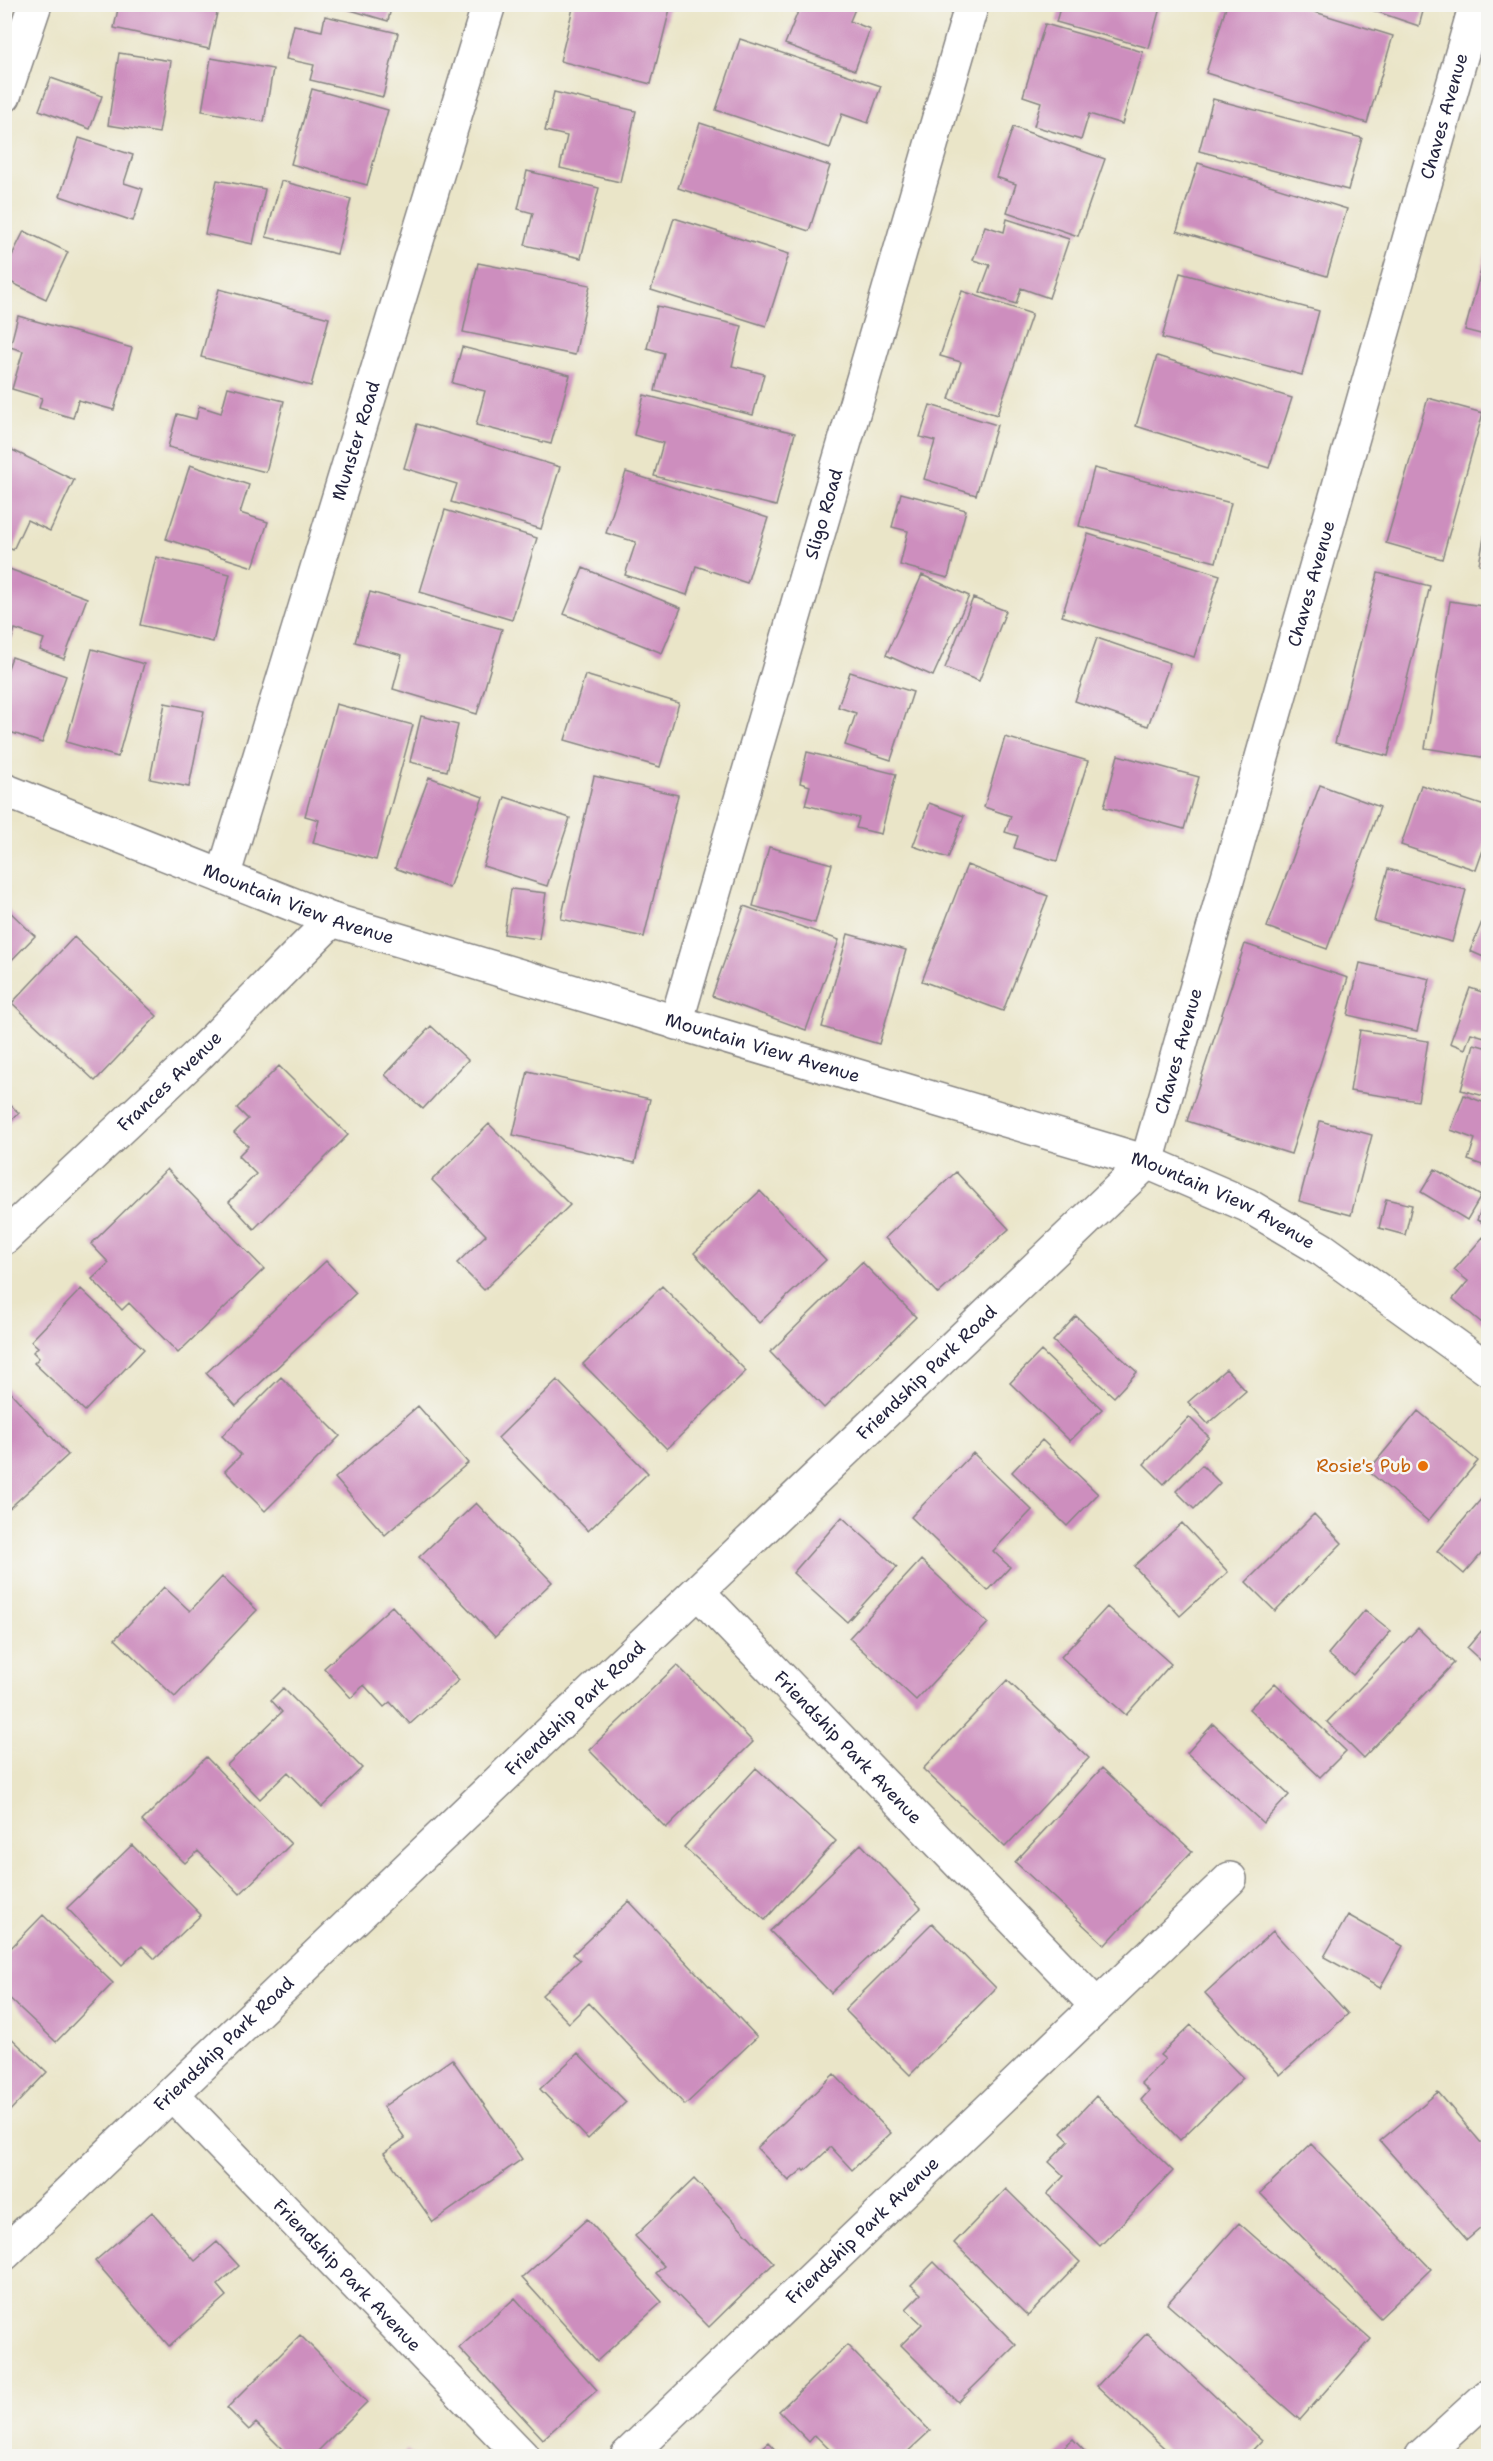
<svg xmlns="http://www.w3.org/2000/svg" width="1493" height="2461" font-family="'Shantell Sans',sans-serif">
<rect width="100%" height="100%" fill="#f6f6f2"/>
<filter id="ink" filterUnits="userSpaceOnUse"><feTurbulence type="fractalNoise" baseFrequency=".0167" numOctaves="2"/><feDisplacementMap in="SourceGraphic" scale="12" xChannelSelector="R" yChannelSelector="G"/><feConvolveMatrix kernelMatrix="1 2 1 2 8 2 1 2 1" color-interpolation-filters="sRGB"/></filter>
<filter id="wash" filterUnits="userSpaceOnUse"><feTurbulence type="fractalNoise" baseFrequency=".008" numOctaves="4" result="noise"/><feDisplacementMap in="SourceGraphic" scale="24" xChannelSelector="R" yChannelSelector="G"/><feGaussianBlur stdDeviation="1.35" result="paint"/><feColorMatrix in="noise" values="0 0 0 0 0 0 0 0 0 0 0 0 0 0 0 0 0 1.4 0 .05"/><feComposite in="paint" operator="in"/></filter>
<g filter="url(#wash)">
<rect width="100%" height="100%" fill="#eae5c8"/>
<g id="blocks">
<path fill="#cd8ebe" d="M119 4H219L209 49 114 28Z
M330 4H392L388 21Z
M574 4 671 5 651 84 560 61Z
M801 4H857L850 21 870 29 855 70 785 44Z
M1061 4H1161L1149 48 1056 22Z
M1227 4H1289L1393 36 1367 123 1206 73Z
M1354 4H1425L1419 26Z
M325 16 398 33 383 97 310 80 314 65 286 59 294 25 322 31Z
M1045 24 1143 52 1122 124 1089 114 1081 140 1034 126 1041 102 1023 96Z
M740 39 881 86 868 123 842 114 830 148 716 110Z
M119 53 171 61 159 133 108 125Z
M211 58 273 69 264 122 202 111Z
M51 78 102 96 90 129 39 110Z
M312 89 388 110 367 185 291 164Z
M554 92 636 111 620 182 560 168 567 136 545 131Z
M1213 99 1362 138 1348 190 1199 151Z
M700 123 830 166 809 231 678 188Z
M1013 127 1105 159 1078 236 1007 212 1016 184 996 177Z
M79 138 133 155 124 183 143 189 133 221 60 196Z
M1198 163 1347 209 1327 276 1177 231Z
M527 171 599 188 581 258 525 245 533 213 518 209Z
M217 180 265 189 253 244 205 234Z
M281 181 351 199 337 254 266 237Z
M674 218 789 254 766 326 651 290Z
M1007 219 1069 239 1049 298 1021 288 1016 304 980 292 990 265 973 260 985 226 1004 232Z
M24 231 68 252 46 299 4 279V272Z
M1488 245V336L1465 330Z
M478 263 590 285 575 355 463 332Z
M1180 273 1319 311 1302 375 1162 338Z
M219 289 329 318 311 386 201 357Z
M962 291 1032 314 997 415 949 399 961 362 940 356Z
M657 306 742 326 732 366 764 374 753 415 655 391 664 353 647 348Z
M18 316 132 348 114 410 78 400 73 418 39 408 42 398 12 389 23 351 10 347Z
M462 347 570 375 551 444 476 425 485 391 452 383Z
M1157 356 1292 398 1269 468 1136 426Z
M228 387 284 401 266 472 168 447 177 414 196 419 199 406 221 413Z
M644 395 795 433 776 506 654 476 663 443 634 435Z
M1428 398 1483 413 1442 559 1386 543Z
M930 405 997 425 976 495 924 479 935 441 920 437Z
M417 424 560 467 541 529 451 502 457 484 404 468Z
M4 446 74 480 50 531 27 520 13 550 4 546Z
M190 465 249 485 240 513 268 522 253 567 166 539Z
M1094 468 1231 503 1216 562 1079 526Z
M626 472 768 518 747 583 696 566 687 595 625 575 636 542 606 533Z
M901 493 966 510 948 578 900 565 908 531 892 527Z
M445 510 537 538 512 620 420 592Z
M1487 522H1488V566L1479 564Z
M1088 534 1220 575 1194 657 1062 616Z
M156 557 230 574 213 642 140 625Z
M4 567 87 598 64 659 40 650 44 639 15 629 11 641 4 639Z
M583 568 681 608 662 653 564 614Z
M1378 573 1430 586 1388 756 1335 743Z
M922 575 969 596 933 676 886 655Z
M370 592 502 629 477 714 393 689 402 655 355 642Z
M973 598 1006 611 979 681 945 668Z
M1450 601 1488 607V758L1425 748Z
M1097 638 1170 663 1148 726 1075 701Z
M92 649 144 664 118 757 66 742Z
M12 657 66 676 42 743 4 730V679Z
M850 672 913 692 891 760 845 745 856 713 838 707Z
M585 675 679 703 660 767 565 740Z
M165 703 204 711 189 787 150 779Z
M336 704 413 725 376 860 313 843 319 820 305 816Z
M421 716 458 725 447 771 410 762Z
M1005 737 1088 761 1057 861 1014 848 1018 836 1005 832 1011 816 984 807Z
M807 752 896 774 881 834 856 828 859 818 805 805 810 786 800 783Z
M1118 755 1199 777 1184 829 1104 807Z
M594 776 678 795 644 937 561 919Z
M429 777 483 797 449 888 395 868Z
M1320 785 1380 807 1327 949 1267 927Z
M1421 785 1488 807V836L1476 870 1401 845Z
M505 797 570 818 547 886 483 866Z
M929 803 964 816 948 858 913 846Z
M769 847 832 864 815 923 753 906Z
M967 865 1048 896 1003 1011 922 981Z
M1388 869 1466 890 1452 942 1374 921Z
M511 889 546 893 539 939 504 934Z
M4 906 35 936 4 968Z
M744 906 839 940 806 1030 712 996Z
M1488 907V959L1470 951Z
M848 934 906 950 879 1044 822 1027Z
M74 937 157 1016 95 1081 12 1003Z
M1245 944 1348 978 1291 1154 1187 1121Z
M1360 963 1430 979 1417 1031 1348 1015Z
M1470 988 1488 994V1038L1471 1033 1465 1049 1450 1043Z
M431 1026 468 1060 423 1109 385 1075Z
M1360 1030 1428 1041 1418 1101 1350 1091Z
M1474 1044 1488 1048V1097L1461 1090Z
M279 1066 348 1135 254 1229 229 1202 256 1174 238 1156 248 1146 234 1133 248 1119 237 1108Z
M528 1071 650 1099 635 1163 513 1135Z
M1464 1095 1488 1104V1167L1468 1160 1475 1139 1451 1130Z
M4 1099 19 1113 4 1127Z
M1320 1121 1372 1135 1351 1215 1299 1201Z
M489 1124 570 1205 484 1290 457 1263 486 1235 432 1180Z
M167 1169 264 1269 178 1353 129 1303 122 1310 92 1279 109 1263 91 1244Z
M1435 1169 1481 1196 1467 1220 1421 1192Z
M956 1172 1009 1229 938 1294 885 1238Z
M760 1191 826 1260 759 1323 694 1253Z
M1488 1191V1225L1477 1220Z
M1386 1199 1412 1205 1405 1235 1379 1228Z
M1483 1237 1488 1242V1328L1453 1299 1468 1281 1454 1270Z
M326 1261 356 1293 236 1406 206 1373Z
M862 1262 916 1317 824 1408 770 1352Z
M662 1286 746 1371 667 1449 583 1364Z
M81 1289 144 1349 85 1411 34 1363 39 1358 33 1352 38 1347 31 1341Z
M1076 1316 1137 1372 1114 1397 1053 1341Z
M1041 1351 1102 1409 1070 1441 1010 1383Z
M1226 1369 1246 1391 1208 1424 1188 1402Z
M281 1377 340 1436 265 1511 225 1471 241 1455 222 1436Z
M557 1380 648 1473 588 1531 498 1438Z
M4 1385 68 1455 4 1513Z
M418 1406 468 1463 385 1535 335 1478Z
M1418 1411 1478 1461 1428 1521 1368 1471Z
M1189 1417 1209 1437 1164 1484 1144 1464Z
M1042 1440 1098 1494 1067 1526 1012 1472Z
M973 1453 1032 1510 993 1551 1010 1567 988 1591 911 1517Z
M1202 1465 1220 1483 1194 1509 1176 1491Z
M1488 1491V1546L1464 1574 1437 1551Z
M476 1503 552 1582 495 1637 419 1557Z
M1314 1514 1342 1543 1275 1611 1246 1582Z
M842 1517 897 1567 847 1622 793 1573Z
M1182 1523 1228 1572 1180 1616 1134 1566Z
M921 1560 988 1623 916 1700 849 1638Z
M222 1577 257 1610 175 1697 115 1639 164 1587 190 1611Z
M392 1606 459 1680 410 1724 390 1702 384 1707 364 1685 351 1698 324 1668Z
M1107 1607 1171 1664 1126 1715 1061 1657Z
M1365 1610 1391 1631 1353 1675 1328 1654Z
M1488 1623V1667L1467 1648Z
M1418 1628 1454 1663 1363 1758 1327 1722Z
M677 1665 753 1742 666 1828 589 1750Z
M1007 1680 1089 1758 1005 1847 923 1769Z
M1275 1683 1346 1751 1320 1777 1249 1709Z
M283 1688 362 1768 322 1807 288 1772 260 1799 227 1765 282 1712 271 1700Z
M1213 1724 1289 1795 1263 1823 1187 1753Z
M206 1757 291 1844 240 1894 198 1851 185 1863 142 1821Z
M756 1768 836 1841 765 1920 684 1847Z
M1102 1768 1192 1851 1105 1945 1015 1862Z
M861 1844 921 1908 831 1993 770 1931Z
M132 1845 201 1915 155 1959 142 1946 122 1965 67 1908Z
M629 1901 757 2037 685 2105 589 2003 569 2023 542 1995 580 1960 573 1954Z
M43 1915 113 1983 56 2042 4 1993V1955Z
M1348 1915 1403 1946 1380 1988 1324 1957Z
M932 1923 996 1988 910 2075 845 2010Z
M1273 1931 1348 2014 1280 2075 1205 1993Z
M1191 2025 1243 2078 1180 2140 1141 2100 1149 2091 1141 2083 1165 2059 1160 2055Z
M4 2031 47 2072 4 2117Z
M578 2053 626 2102 588 2139 540 2089Z
M452 2059 522 2159 433 2222 384 2153 405 2138 383 2107Z
M834 2074 891 2133 852 2170 831 2147 805 2171 803 2169 789 2181 757 2148Z
M1438 2092 1488 2151V2222L1467 2240 1380 2141Z
M1096 2096 1173 2171 1100 2246 1047 2194 1064 2176 1049 2162 1069 2141 1061 2133Z
M1311 2144 1431 2269 1380 2318 1260 2193Z
M694 2179 774 2263 709 2327 656 2273 664 2266 635 2236Z
M1006 2189 1080 2262 1028 2316 954 2243Z
M152 2212 195 2261 217 2242 239 2266 217 2285 226 2296 169 2346 95 2261Z
M587 2219 662 2302 597 2361 522 2278Z
M1239 2223 1371 2339 1300 2420 1167 2304Z
M934 2262 1016 2345 958 2402 901 2345 922 2324 906 2309 921 2294 911 2285Z
M515 2298 597 2390 543 2439 459 2348Z
M1147 2333 1262 2440 1247 2456H1173L1097 2386Z
M300 2335 367 2402 313 2456H289L256 2423 249 2430 227 2408Z
M847 2345 930 2431 903 2456H836L815 2435 809 2442 779 2411Z
M1073 2439 1089 2456H1054Z
M769 2442 782 2456H753Z
M407 2450 414 2456H402Z"/>
</g>
</g>
<g filter="url(#ink)">
<use href="#blocks" fill-opacity="0" stroke="#868482" stroke-width="1.5"/>
<g fill="none" stroke-linecap="round" stroke-linejoin="round">
<defs>
<g id="minor">
<path d="M4 96 35 4"/>
<path id="s1" d="M223 877 489 4"/>
<path id="s2" d="M676 1023 972 4"/>
<path id="s3" d="M4 1238 199 1054 332 920"/>
<path id="s4" d="M698 1592 1097 2006"/>
<path id="s5" d="M172 2094 522 2456"/>
<path id="s6" d="M4 2254 1147 1162 1476 4"/>
<path id="s7" d="M627 2456 1230 1879"/>
<path d="M1422 2456 1488 2396"/>
</g>
<g id="secondary">
<path id="s8" d="M4 790 332 920 1147 1162 1247 1205 1323 1250 1488 1369"/>
</g>
</defs>
<use href="#minor" stroke="#868482" stroke-width="36"/>
<use href="#secondary" stroke="#868482" stroke-width="36"/>
<use href="#minor" stroke="#fff" stroke-width="33"/>
<use href="#secondary" stroke="#fff" stroke-width="33"/>
</g>
</g>
<circle fill="#e8710a" stroke="#f6f6f2" stroke-width="2" cx="1423" cy="1466" r="6"/>
<g text-anchor="middle" stroke-width="5" stroke-linejoin="round" paint-order="stroke">
<g font-size="18" fill="#22223b" stroke="#f6f6f2">
<text dy="6" stroke="none"><textPath href="#s6" startOffset="2668">Chaves Avenue</textPath></text>
<text dy="6" stroke="none"><textPath href="#s1" startOffset="456">Munster Road</textPath></text>
<text dy="6" stroke="none"><textPath href="#s2" startOffset="530">Sligo Road</textPath></text>
<text dy="6" stroke="none"><textPath href="#s6" startOffset="2182">Chaves Avenue</textPath></text>
<text dy="6" stroke="none"><textPath href="#s8" startOffset="316">Mountain View Avenue</textPath></text>
<text dy="6" stroke="none"><textPath href="#s8" startOffset="802">Mountain View Avenue</textPath></text>
<text dy="6" stroke="none"><textPath href="#s6" startOffset="1696">Chaves Avenue</textPath></text>
<text dy="6" stroke="none"><textPath href="#s3" startOffset="228">Frances Avenue</textPath></text>
<text dy="6" stroke="none"><textPath href="#s8" startOffset="1288">Mountain View Avenue</textPath></text>
<text dy="6" stroke="none"><textPath href="#s6" startOffset="1276">Friendship Park Road</textPath></text>
<text dy="6" stroke="none"><textPath href="#s6" startOffset="790">Friendship Park Road</textPath></text>
<text dy="6" stroke="none"><textPath href="#s4" startOffset="216">Friendship Park Avenue</textPath></text>
<text dy="6" stroke="none"><textPath href="#s6" startOffset="304">Friendship Park Road</textPath></text>
<text dy="6" stroke="none"><textPath href="#s7" startOffset="326">Friendship Park Avenue</textPath></text>
<text dy="6" stroke="none"><textPath href="#s5" startOffset="252">Friendship Park Avenue</textPath></text>
</g>
<g font-size="18" fill="#c56008" stroke="#f6f6f2" text-anchor="end">
<text x="1411" y="1472">Rosie's Pub</text>
</g>
</g>
<rect width="1493" height="2461" fill="none" stroke="#f6f6f2" stroke-width="24"/>
</svg>
